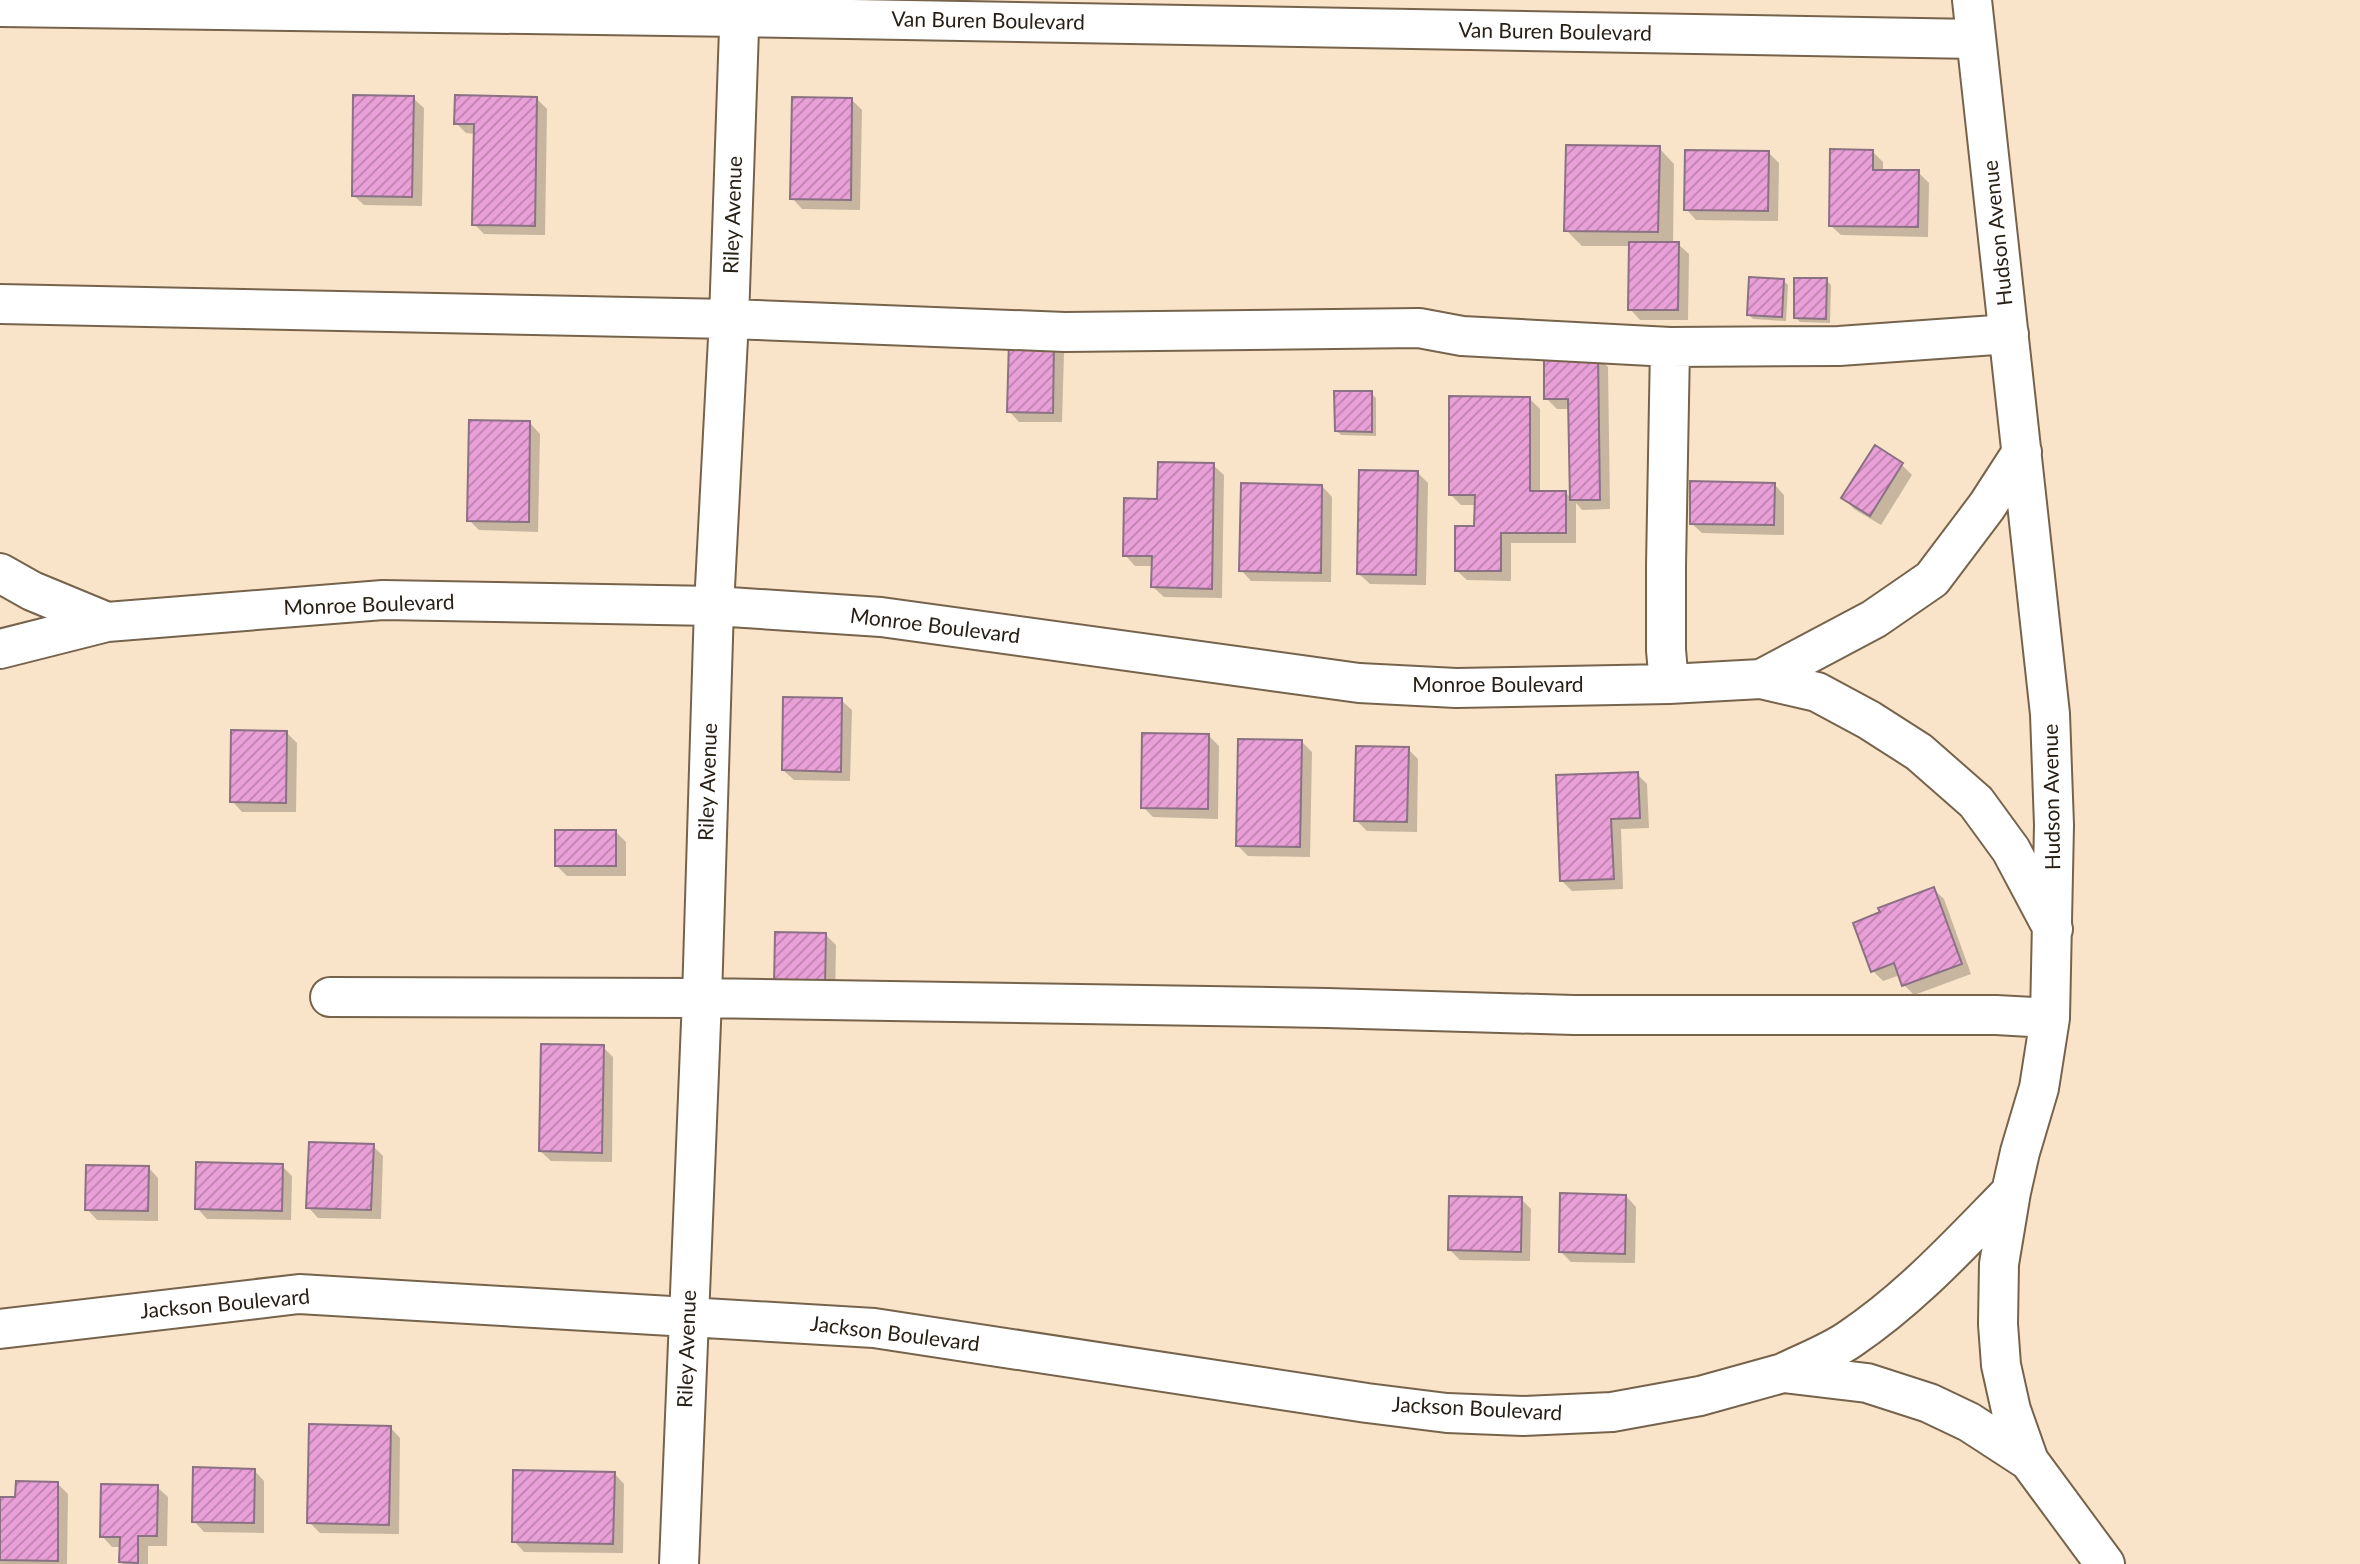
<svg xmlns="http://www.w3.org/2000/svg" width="2360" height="1564" font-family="Lato,sans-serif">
<defs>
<pattern id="building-hatch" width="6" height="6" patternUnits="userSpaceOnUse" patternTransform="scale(1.75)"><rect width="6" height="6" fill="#e99fd7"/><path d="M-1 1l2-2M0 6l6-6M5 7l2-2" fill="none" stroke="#bd81ad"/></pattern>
</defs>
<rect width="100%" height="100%" fill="#f9e3c9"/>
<path fill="#0003" d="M413 98 424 108 422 206 364 205 353 195Z
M537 99 547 109 545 235 484 234 474 224 475 134 466 133 456 123Z
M852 100 862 110 860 210 802 209 792 198Z
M1659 148 1674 164 1673 244H1678L1689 254 1688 320H1640L1630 309V246H1582L1566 230Z
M1873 152 1883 162V172H1918L1929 183 1928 237 1841 235 1830 225Z
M1769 153 1779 163 1778 221 1696 220 1686 209Z
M1783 280 1788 285 1786 321 1753 319 1749 315Z
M1826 280 1831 285 1830 323 1800 322 1796 318Z
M1053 342 1064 353 1062 422H1019L1009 411Z
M1598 357 1608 367 1610 509 1582 510 1576 503V543H1511V581L1467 580 1456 570 1476 528 1477 505H1461L1451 495 1530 399 1540 409V493L1565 492 1572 499 1570 409H1557L1546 398Z
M1371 393 1376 398V436L1341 435 1337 431Z
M530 423 540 434 538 532 479 530 469 520Z
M1876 447 1902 465 1912 475 1881 525 1854 509 1844 498Z
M1213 465 1224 475 1222 598 1164 597 1153 587 1154 566H1135L1125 555 1159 500Z
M1418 473 1428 483 1426 585 1370 584 1359 574Z
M1774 484 1784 495V535L1702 533 1691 523Z
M1322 486 1332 497 1331 582 1251 581 1241 570Z
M841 700 852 710 850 781 794 780 783 770Z
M287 733 297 743 296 812H242L232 801Z
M1209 736 1219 746 1218 819 1153 817 1143 807Z
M1302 742 1312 752 1310 857 1248 856 1238 846Z
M1408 749 1418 759 1417 832 1367 831 1356 820Z
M1637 774 1647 784 1649 828 1621 829 1623 889 1572 891 1562 881Z
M616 832 626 842V876H567L556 865Z
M1933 889 1944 899 1971 974 1914 995 1904 985 1900 975 1883 981 1873 971Z
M826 935 836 945 835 996 786 995Z
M603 1047 613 1057 612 1162 551 1161 540 1151Z
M373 1146 383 1156 381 1219 318 1218 308 1207Z
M282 1166 292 1176 291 1220 207 1219 197 1208Z
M148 1167 158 1178V1221L97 1220 87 1209Z
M1626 1196 1636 1207 1635 1263 1571 1262 1561 1252Z
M1521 1199 1531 1209 1530 1261 1460 1260 1450 1250Z
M390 1427 400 1438 399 1534 320 1533 309 1522Z
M254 1470 264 1481V1533L204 1532 194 1521Z
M614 1473 624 1484 623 1553 524 1552 514 1541Z
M58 1484 68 1494 67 1564H0V1498L17 1499Z
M157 1487 168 1497 167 1546H148V1564H123L121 1562V1547H112L102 1536Z"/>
<path fill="url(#building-hatch)" stroke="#8b7184" stroke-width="2" d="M353 95 414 96 412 197 352 196Z
M455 95 537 97 535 226 472 225 474 124H454Z
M792 97 852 98 851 200 790 199Z
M1566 145 1660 146 1658 232 1564 231Z
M1830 149 1873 150V170H1919L1918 227 1829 226Z
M1685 150 1769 151 1768 211 1684 210Z
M1629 242H1679L1678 310H1628Z
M1749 277 1784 279 1782 317 1747 315Z
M1794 278H1827L1826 319 1794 318Z
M1009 340 1054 341 1053 413 1007 412Z
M1598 355 1600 500H1570L1568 399H1544V356Z
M1334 391H1372V432L1335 431Z
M1449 396 1530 397V491H1566V533H1501V571H1455V526H1474L1475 495H1449Z
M469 420 530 421 529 522 467 521Z
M1875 445 1903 463 1870 516 1841 498Z
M1158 462 1214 463 1212 589 1151 587 1152 556H1123L1124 498 1157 499Z
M1359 470 1418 471 1416 575 1357 574Z
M1690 481 1775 483 1774 525 1690 524Z
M1241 483 1322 485 1321 573 1239 571Z
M783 697 842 698 841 772 782 770Z
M231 730 287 731 286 803 230 802Z
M1142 733 1209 734 1208 809 1141 808Z
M1238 739 1302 740 1300 847 1236 846Z
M1356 746 1409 747 1407 822 1354 821Z
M1638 772 1640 818 1611 819 1614 879 1560 881 1556 775Z
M555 830H616V866H555Z
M1934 887 1962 964 1902 986 1894 963 1871 972 1853 923 1880 912 1878 908Z
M775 932 826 933 825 986 774 985Z
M541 1044 604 1045 602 1153 539 1151Z
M309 1142 374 1144 371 1210 306 1208Z
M196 1162 283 1164 282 1211 195 1209Z
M86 1165 149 1166 148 1211 85 1210Z
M1560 1193 1626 1195 1625 1254 1559 1252Z
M1449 1196 1522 1197 1521 1252 1448 1250Z
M309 1424 391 1426 389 1525 307 1523Z
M193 1467 255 1469 254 1523 192 1522Z
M513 1470 615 1472 613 1544 512 1542Z
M16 1481 58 1482V1561L0 1560V1497H15Z
M101 1484 158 1485 157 1536H138V1563L119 1562 120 1537H100Z"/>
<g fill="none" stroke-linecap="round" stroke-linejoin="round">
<defs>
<path id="minor" d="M1972 0 2050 714 2054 825 2050 1018 2039 1088 2020 1152 2011 1192 1999 1264 1998 1324 2001 1365 2011 1410 2029 1461 2105 1564
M0 7 740 17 1976 39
M0 304 729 319 1065 332 1419 328 1462 336 1670 347 1839 346 2009 334
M0 573 32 591 107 622
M0 649 107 622 383 600 714 606 881 617 1359 683 1456 688 1669 684 1761 679 1817 692 1869 720 1919 752 1976 802 2011 850 2053 929
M1761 679 1874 619 1932 579 1987 506 2022 452
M1669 684 1666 650V566L1670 347
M330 997 702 998 1327 1008 1574 1015H1996L2050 1018
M0 1329 299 1294 874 1328 1367 1403 1447 1413 1523 1416 1612 1412 1700 1396 1783 1373 1867 1383 1929 1403 1969 1422 2029 1461
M1783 1373C1805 1362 1830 1353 1850 1339 1911 1298 1960 1244 2011 1192
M679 1564 702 998 714 606 729 319 740 0"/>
</defs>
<use href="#minor" stroke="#76634c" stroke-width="42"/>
<use href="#minor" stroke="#fff" stroke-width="38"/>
</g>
<g text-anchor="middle" stroke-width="6" stroke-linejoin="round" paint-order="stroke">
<g font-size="21" fill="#282017" stroke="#fff">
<text transform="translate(988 21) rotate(1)" y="7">Van Buren Boulevard</text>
<text transform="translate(1555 32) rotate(1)" y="7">Van Buren Boulevard</text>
<text transform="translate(733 215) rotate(-88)" y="7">Riley Avenue</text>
<text transform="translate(1998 233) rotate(-96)" y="7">Hudson Avenue</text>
<text transform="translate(369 605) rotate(-2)" y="7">Monroe Boulevard</text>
<text transform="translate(935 626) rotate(7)" y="7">Monroe Boulevard</text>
<text x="1498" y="692">Monroe Boulevard</text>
<text transform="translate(708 782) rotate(-88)" y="7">Riley Avenue</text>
<text transform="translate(2052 797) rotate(-91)" y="7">Hudson Avenue</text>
<text transform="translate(225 1304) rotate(-5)" y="7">Jackson Boulevard</text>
<text transform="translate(895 1334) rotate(7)" y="7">Jackson Boulevard</text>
<text transform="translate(687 1349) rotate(-88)" y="7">Riley Avenue</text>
<text transform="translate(1477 1409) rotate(3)" y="7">Jackson Boulevard</text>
</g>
</g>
</svg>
